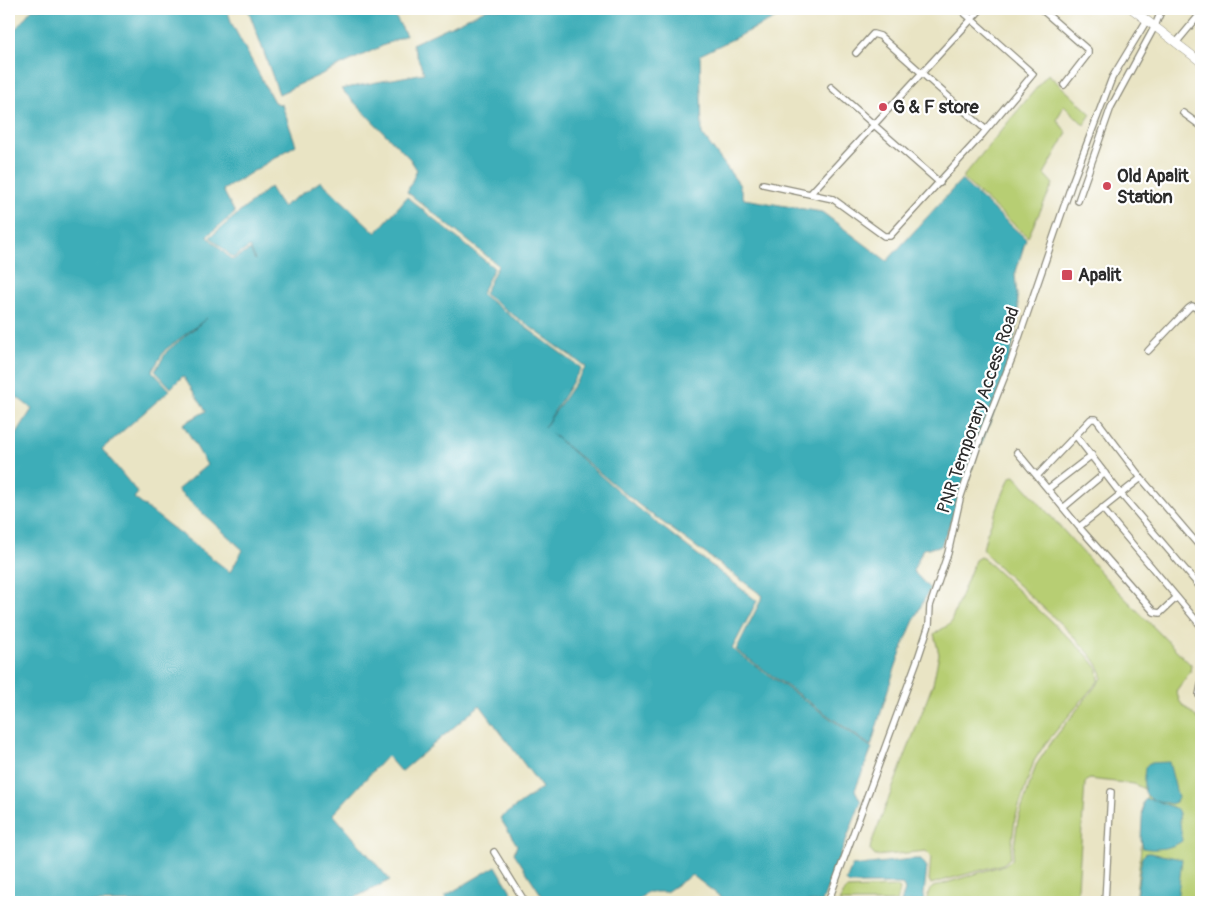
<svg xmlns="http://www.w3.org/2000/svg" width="1210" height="911" font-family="Pangolin,sans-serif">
<rect width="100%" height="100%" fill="#fff"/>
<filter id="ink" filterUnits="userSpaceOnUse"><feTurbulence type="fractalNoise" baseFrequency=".02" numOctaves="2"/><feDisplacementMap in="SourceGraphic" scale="10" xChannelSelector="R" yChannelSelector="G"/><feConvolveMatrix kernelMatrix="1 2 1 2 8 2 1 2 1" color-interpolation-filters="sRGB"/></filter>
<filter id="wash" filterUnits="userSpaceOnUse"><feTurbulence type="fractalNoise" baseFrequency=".0096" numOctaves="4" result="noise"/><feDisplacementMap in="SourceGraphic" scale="20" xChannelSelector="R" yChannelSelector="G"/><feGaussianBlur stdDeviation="1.12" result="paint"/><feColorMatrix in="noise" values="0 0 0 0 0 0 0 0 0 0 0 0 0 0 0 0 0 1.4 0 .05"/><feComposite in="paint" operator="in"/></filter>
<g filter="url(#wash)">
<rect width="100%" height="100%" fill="#e9e4c4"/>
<path fill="#b7ce73" stroke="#717c4f" d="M1048 74 1091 114 1084 125 1064 105 1057 120 1067 133 1044 174 1053 184 1028 237 962 178Z
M1015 476 1112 585 1191 665 1190 672 1176 691 1180 702 1201 722V902H1135L1147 794 1146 790 1134 784 1089 779 1085 783 1077 902H926L929 891 933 887 1004 865 1012 860 1018 820 1036 765 1053 740 1102 678C1104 652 1002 577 983 549L987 533 1010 477Z
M980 557 984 559 1086 654 1098 669 1099 680 1045 744 1034 761 1015 819 1010 858 1003 864 931 884 929 880 931 856 926 851 875 856 870 850 871 844 933 684 939 654 934 634 950 624 975 560Z
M897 887 900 889 897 902H839L846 889Z"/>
<path fill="#3dadb8" stroke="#346c72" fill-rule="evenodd" d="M32 9H104L107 11 109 9H227L232 24 274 102 282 105 296 145 223 190 235 213 207 236 232 260 250 250 255 260 250 247 233 258 210 237 270 187 282 207 321 181 376 233 407 197 494 268 481 294 581 368 544 428 586 367 484 294 498 265 407 192 417 170 410 159 341 89 424 73 412 44 487 9H753L778 17 700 55 702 134 739 184 744 199 822 212 887 261 961 180 1026 239 1015 275 1019 316 1002 392 941 546 923 549 913 571 930 589C902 638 887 692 871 746L736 650 763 596 639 505 551 433 638 508 757 601 732 649 872 748 855 790 861 802 822 902H727L692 875 666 892H647L637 902H546L514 853 517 845 500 818 542 788 480 705 401 772 387 756 333 814 390 880 346 902H9V430L15 436 32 409 9 391V37ZM207 318 167 351 155 371 171 388 183 376 206 411 183 424 207 465 177 490 243 550 230 572 134 498 138 493 102 449 170 390 152 371 165 350Z
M248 9H391L406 35 279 94Z
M1169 762 1178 798 1176 802 1171 804 1155 800 1177 809 1179 813 1182 841C1173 848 1154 851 1143 848L1141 840 1143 802 1146 799 1154 800C1140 795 1144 780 1145 767L1149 763Z
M1150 853 1182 859 1177 902H1144L1136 897 1142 857 1146 853Z
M912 859H921L927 867 923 902H901L905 890 902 884H849L846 881 852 866Z
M496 866 517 902H449L445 896Z"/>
</g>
<g filter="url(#ink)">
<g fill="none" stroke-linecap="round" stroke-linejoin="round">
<defs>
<path id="street" d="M1041 9 1088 50V54L1064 85
M1176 43 1201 13
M856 53 873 34 880 36 986 130
M831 87 940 183
M1183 113 1201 126
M763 184 833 199 884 236H890L981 136 1033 74 960 9
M810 194 981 9
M1078 201 1111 107 1155 26 1162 9
M1148 351 1189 308 1192 306 1201 310
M1076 436 1120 493 1201 588
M1017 452 1079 527 1154 612 1160 613 1176 598
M1037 476 1091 419H1096L1141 478 1201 548
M1049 488 1092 455
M1063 508 1105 473
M1102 508 1201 626
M1079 527 1141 478
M1199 695 1201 685
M494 852 525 902
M828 902 918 658 929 625 930 606 948 553 960 499 981 436 1012 358 1072 183 1112 78 1147 20
M1105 902 1111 792"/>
<path id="secondary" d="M1132 9 1201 62"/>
</defs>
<use href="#street" stroke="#8a8878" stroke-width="8"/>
<use href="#secondary" stroke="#8a8878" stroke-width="9"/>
<use href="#street" stroke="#fff" stroke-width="5.5"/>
<use href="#secondary" stroke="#fff" stroke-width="8"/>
</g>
</g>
<g fill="#d1495b" stroke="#fff" stroke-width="2">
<circle cx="883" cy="107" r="5"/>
<circle cx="1107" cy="186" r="5"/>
<rect x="1061" y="269" width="12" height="12" rx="2.5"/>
</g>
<g text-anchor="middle" stroke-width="4.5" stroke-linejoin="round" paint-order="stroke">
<g font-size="18" font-weight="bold" fill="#2b2b2b" stroke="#fff" text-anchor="start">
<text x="893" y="113">G &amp; F store</text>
<text x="1117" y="182">Old Apalit<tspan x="1117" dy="21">Station</tspan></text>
<text x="1078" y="281">Apalit</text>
</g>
<g font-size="18" fill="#2b2b2b" stroke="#fff">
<text transform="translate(978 410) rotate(-71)" y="6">PNR Temporary Access Road</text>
</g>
</g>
<rect width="1210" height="911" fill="none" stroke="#fff" stroke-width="30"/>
</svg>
